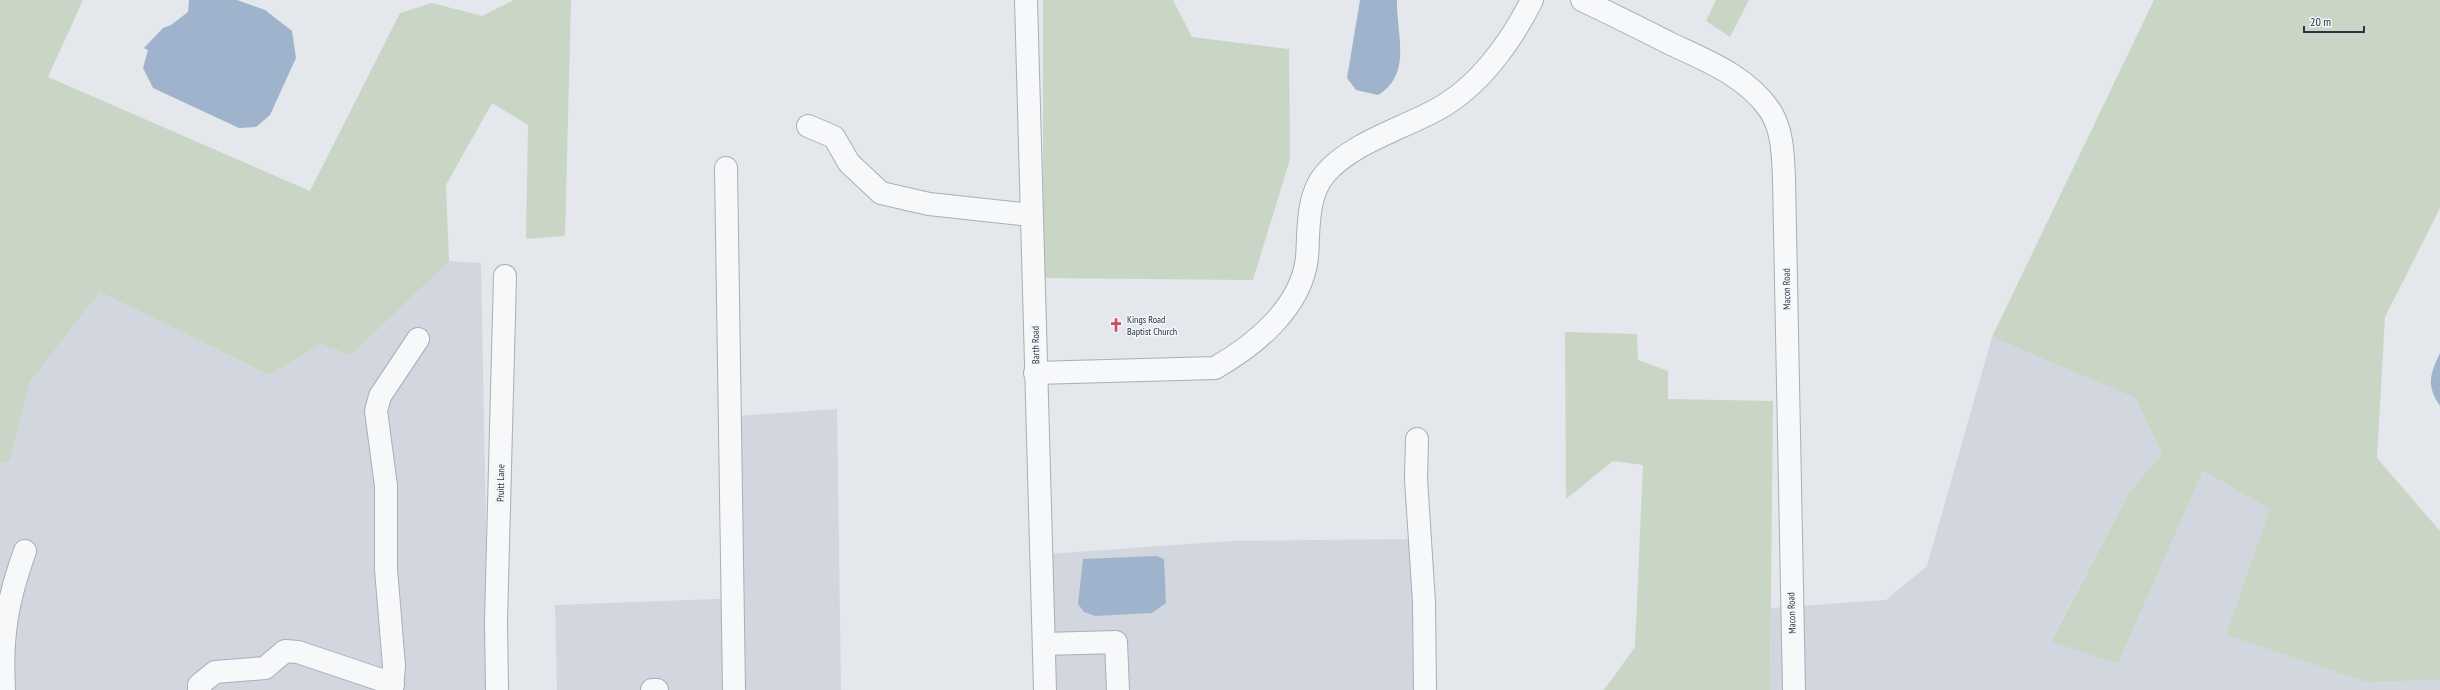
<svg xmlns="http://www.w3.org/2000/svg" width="2440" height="690" font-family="'PT Sans Narrow',sans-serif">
<rect width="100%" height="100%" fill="#e4e7ec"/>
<path fill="#d2d6de" d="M449 261 481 263 489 690H0V464L10 460 30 382 100 292 269 375 321 344 351 356Z
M1992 337 2137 398 2162 454 2130 491 2051 640 2118 664 2203 471 2270 509 2227 635 2365 682 2440 680V690H1770L1771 608 1886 600 1927 566Z
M837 409 841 690H557L555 605 744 598 737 416Z
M1418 539 1420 690H1052L1048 554 1232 541Z"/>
<path fill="#c9d6c5" d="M0 0H83L48 77 310 191 400 13 432 3 482 16 514 0H571L565 236 526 239 528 125 492 103 446 185 449 261 351 356 321 344 269 375 100 292 30 382 10 460 0 464Z
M1043 0H1173L1192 37 1289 49 1290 159 1253 280 1043 278Z
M1716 0H1749L1730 37 1706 21Z
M2154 0H2440V208L2385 317 2377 458 2440 531V680L2365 682 2226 635 2270 509 2203 471 2118 664 2051 641 2130 491 2162 454 2136 398 1992 337Z
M1565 332 1637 334 1638 360 1668 371V399L1773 401 1770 690H1604L1635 647 1643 465 1613 461 1566 499Z"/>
<path fill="#9fb4cc" d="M189 0H237L265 10 292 31 296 58 270 115 256 127 239 128 153 88 143 68 148 50 144 48 163 28 171 25 188 12Z
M1360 0H1397C1396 33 1413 74 1378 95L1356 90 1347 78Z
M2440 353V406C2426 386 2430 374 2440 353Z
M1156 556 1164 559 1166 603 1152 613 1095 616 1084 612 1078 604 1083 559Z"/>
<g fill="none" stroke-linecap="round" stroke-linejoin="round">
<defs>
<path id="minor" d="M1026 0 1045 690
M1582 0C1611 14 1640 28 1669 43 1705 60 1745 75 1769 109 1783 129 1783 156 1784 179L1794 690
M808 126 834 137 849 163 881 193 929 204 1031 215
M726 168 734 690
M1035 373 1215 368C1255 345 1301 308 1307 258 1309 232 1306 196 1325 174 1350 144 1401 129 1436 110 1479 87 1511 42 1532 0
M1417 439 1416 479 1424 602 1425 690
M1044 644 1116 642 1118 690
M4 690C1 636 7 601 25 551
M199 690V685L215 672 265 668 285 651 298 652 393 684
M392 690 394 666 386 569V486L376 411 380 396 418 339
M497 690 496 621 505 276
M652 690H657"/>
</defs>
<use href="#minor" stroke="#a9aeb7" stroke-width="24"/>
<use href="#minor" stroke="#f7f8fa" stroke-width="22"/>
</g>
<defs>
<symbol id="church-bare" viewBox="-9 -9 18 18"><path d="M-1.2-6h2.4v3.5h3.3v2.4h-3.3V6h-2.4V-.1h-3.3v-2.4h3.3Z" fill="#d1495b" stroke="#f4f6f9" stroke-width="2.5" paint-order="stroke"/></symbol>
</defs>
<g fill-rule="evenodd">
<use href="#church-bare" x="1106" y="315" width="20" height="20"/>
</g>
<g text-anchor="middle" stroke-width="3" stroke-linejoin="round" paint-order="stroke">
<g font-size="10" fill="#2b3445" stroke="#f4f6f9">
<text transform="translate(1786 289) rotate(-91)" y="4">Macon Road</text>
<text transform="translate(1035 345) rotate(-91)" y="4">Barth Road</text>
<text transform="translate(500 483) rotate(-89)" y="4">Pruitt Lane</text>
<text transform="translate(1791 613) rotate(-92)" y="4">Macon Road</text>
</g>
<g font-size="10" fill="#2b3445" stroke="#f4f6f9" text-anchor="start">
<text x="1127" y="323">Kings Road<tspan x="1127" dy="12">Baptist Church</tspan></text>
</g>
</g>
<path d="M2304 26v6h60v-6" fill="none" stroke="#2b3445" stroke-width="2"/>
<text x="2310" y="26" font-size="12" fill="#2b3445" stroke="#f4f6f9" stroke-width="3" paint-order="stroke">20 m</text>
</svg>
